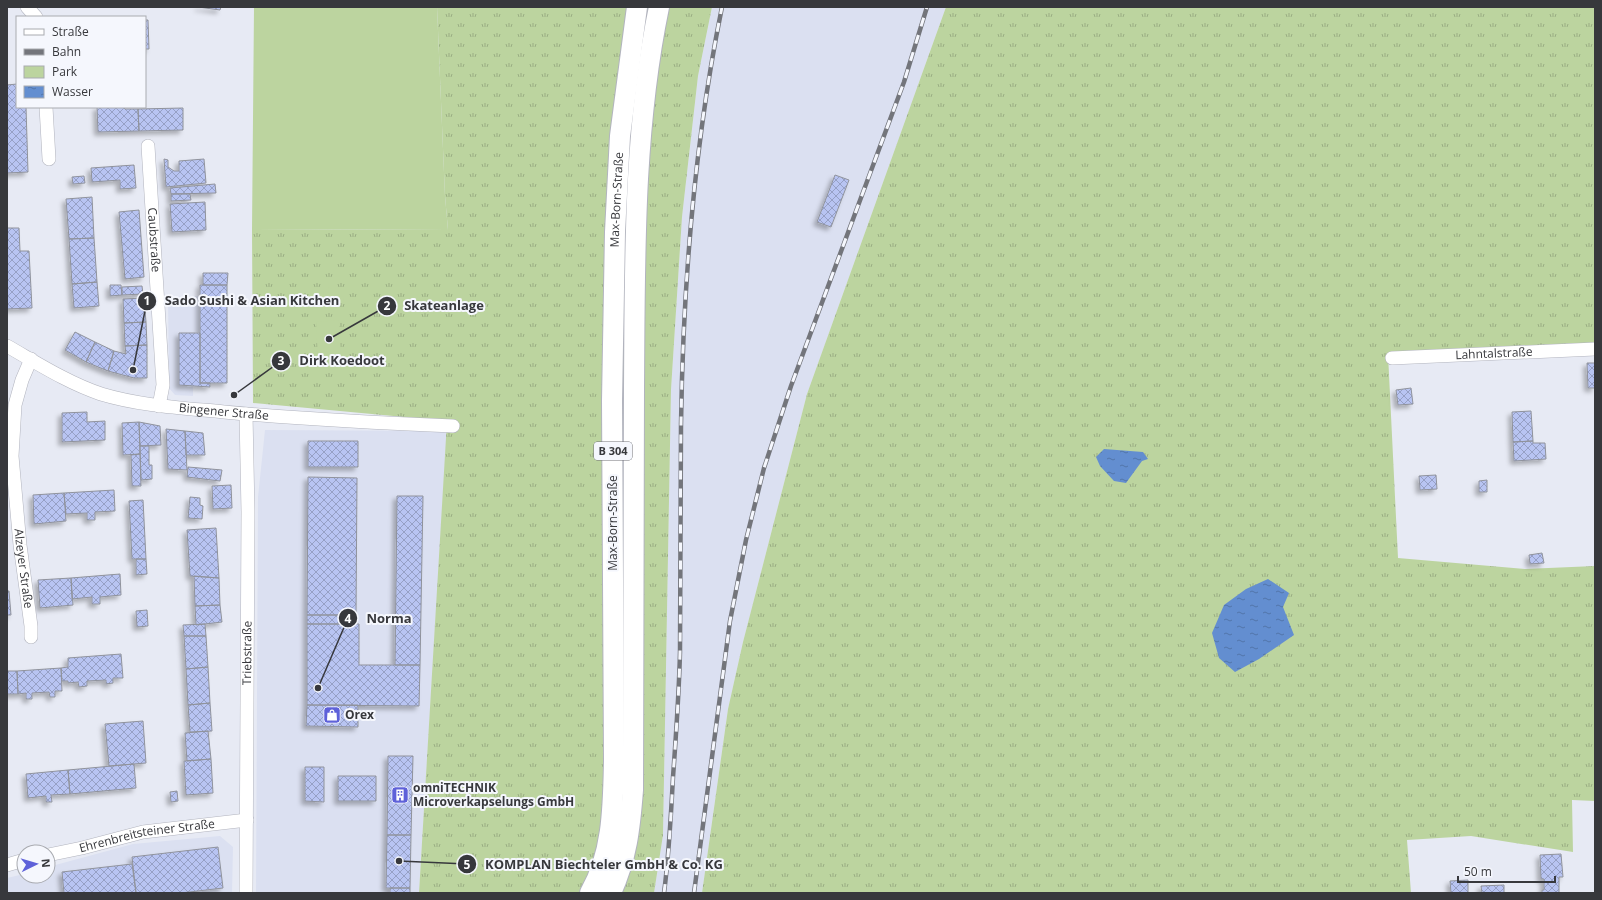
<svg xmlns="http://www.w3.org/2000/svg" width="1602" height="900" font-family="'Open Sans',sans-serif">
<defs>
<pattern id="grass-tufts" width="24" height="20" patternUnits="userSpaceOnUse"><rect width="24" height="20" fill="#bcd49f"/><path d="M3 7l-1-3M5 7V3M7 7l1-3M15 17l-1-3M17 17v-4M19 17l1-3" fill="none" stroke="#9aad83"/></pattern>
<pattern id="water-ripples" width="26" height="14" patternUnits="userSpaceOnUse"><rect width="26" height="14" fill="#638ed0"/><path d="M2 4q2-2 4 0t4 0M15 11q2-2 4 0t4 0" fill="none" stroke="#5275aa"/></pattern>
<pattern id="building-cross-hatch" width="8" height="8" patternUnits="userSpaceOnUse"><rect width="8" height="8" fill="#b8c4f2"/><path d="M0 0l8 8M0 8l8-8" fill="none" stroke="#96a0c5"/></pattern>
<filter id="shadow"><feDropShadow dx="-3.5" dy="3.5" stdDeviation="2" flood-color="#0004"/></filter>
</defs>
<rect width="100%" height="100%" fill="#e7eaf4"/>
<path fill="#dbe0f1" d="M712 7H946L807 394 743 642 728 709 702 893H654L663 835 671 390 682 217 698 76Z
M200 296 210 387 193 386V396L175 395 169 388 168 297Z
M265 430 447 431 419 893H256L258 497Z
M220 836 233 847 232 893H7V878L24 874V876H48V867L133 844Z"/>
<path fill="url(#grass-tufts)" d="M437 7H712L698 76 682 217 671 390 663 835 654 893H419L447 421 253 403 252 229 448 230 445 196Z
M946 7H1595V346L1388 354 1398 558 1525 569 1595 566V801L1572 800 1573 852 1471 836 1407 840 1411 893H702L728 709 743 642 807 394Z"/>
<path fill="#bcd49f" d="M254 7H437L445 196 448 230 252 229Z
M329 287 344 299 331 314 316 302Z
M339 320 341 357 318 358 316 322Z"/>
<path fill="url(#water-ripples)" d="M1104 449 1143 452 1148 459 1142 461 1126 483 1114 481 1100 466 1096 457Z
M1268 579 1289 593 1283 607 1294 635 1259 659 1235 672 1219 658 1212 633 1224 605 1246 589Z"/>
<path fill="url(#building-cross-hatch)" stroke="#90939c" filter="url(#shadow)" d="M198 7H221L220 10Z
M145 20H148L149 49H145Z
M17 84V107H26L28 172 7 173V85Z
M97 107H123L125 109H138L139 131 98 132Z
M183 108V130L139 131 138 109Z
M164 159 168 160V167L174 171H179V161L204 159 206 183 166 187Z
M134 165 136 188 120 189V180L92 182 91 168Z
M835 175 849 180 831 227 817 222Z
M84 176 85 183 73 184 72 177Z
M215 184 216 193 171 194 170 188Z
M171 194H190L191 200 171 201Z
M92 197 94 238 69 239 66 199Z
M205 202 206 230 172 232 170 204Z
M139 210 144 277 125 279 119 212Z
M7 228H19L20 251H29L32 308 7 309Z
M94 238 97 282 72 284 69 239Z
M203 273H228L227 285H203Z
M97 282 99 306 74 308 72 284Z
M110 285H121L122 295 110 296Z
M200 285H227V383H200Z
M142 286 143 294 122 295V287Z
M144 298 146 322 124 323 123 299Z
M146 322 147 345 125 346 124 323Z
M75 332 95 342 86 362 65 350Z
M179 333H200V383H210V387L179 385Z
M95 342 114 351 108 371 86 362Z
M147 345V378H134L108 371 114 351 126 354 125 346Z
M1587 363H1595V388H1588Z
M1411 388 1413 404 1398 405 1396 390Z
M1531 411 1533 441 1513 442 1512 412Z
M87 412V422L105 421V440L62 442V413Z
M139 422 140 454 123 455 122 423Z
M139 422 160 426 161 445 140 446Z
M166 429 185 431 187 470 168 469Z
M185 431 203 433 205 455H186Z
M308 441H358V467H308Z
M1533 441V443H1545L1546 459 1514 461 1513 442Z
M140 446H149V465H152V479L141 480Z
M140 454 141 486H132L131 455Z
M188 467 222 470 220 481 187 477Z
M1436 475 1437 489 1420 490 1419 476Z
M308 477 357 478 356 615H307Z
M1487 480V492H1479V481Z
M231 485 232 508 213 509 212 486Z
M114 490 115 511 95 512V520H87V513L66 514 64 493Z
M64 493 66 521 34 524 33 495Z
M397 496H423L420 665H395Z
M190 497 200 498V505L203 506 202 519 188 518Z
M143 500 146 559H132L129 501Z
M216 528 219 578 190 576 187 530Z
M1542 553 1544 563 1530 564 1529 555Z
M136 559H146L147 574 136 575Z
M120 574 121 595 100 597V604H92V597L72 599 71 578Z
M194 576 219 578 220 605 195 606Z
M71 578 73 605 40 608 38 580Z
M7 591H9L11 615H7Z
M220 605 222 622 196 625 195 606Z
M147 610 148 626 137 627 136 611Z
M307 615H356V624H307Z
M205 624 206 636H184L183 625Z
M307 624H359V665H420L419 706 307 705Z
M184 636H206L208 667 186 669Z
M121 654 123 678H113V683L106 684V680L87 681V686L79 687 78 682 68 683V681H62L61 668 68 667V658Z
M208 667 210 703 188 705 186 669Z
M61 668 62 691H55V697H50L49 692 32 693V699H26V693L18 694 17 671Z
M7 671H17L18 694H7Z
M210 703 212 731 190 732 188 705Z
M307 705H358V727L306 726Z
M143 721 146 763 109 766 105 724Z
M208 731 211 759 187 761 185 733Z
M388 756H413L411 835H387Z
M211 759 213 793 186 795 184 761Z
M134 764 136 788 70 794 68 770Z
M305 767H324V802L305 801Z
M68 770 70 794 51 795 52 802H46V796L28 798 26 774Z
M338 776H376V801H338Z
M177 791 178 801 171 802 170 792Z
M387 835H411L410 888H386Z
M218 847 223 888 181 893H136L132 857Z
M1561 854 1563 877H1559V893H1542V890H1544V879H1541L1540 855Z
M132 864 136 893H64L62 872Z
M1468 880V893H1445H1451L1450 881Z
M1504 885V893H1482L1481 886Z
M390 888H410V893H390Z"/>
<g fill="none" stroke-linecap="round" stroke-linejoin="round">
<defs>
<g id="minor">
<path d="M27 7 36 17"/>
<path d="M46 107 49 159"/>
<path id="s1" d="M148 146 163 385 159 406"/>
<path id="s2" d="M7 346C37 363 68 383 101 394 141 406 183 408 224 412 300 419 377 423 453 426"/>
<path id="s3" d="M1392 358 1595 349"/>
<path id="s4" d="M31 359 22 380 15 405 12 456 20 545 31 626V637"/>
<path id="s5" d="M48 855 82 848 143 832 247 820"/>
<path d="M7 865 24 860"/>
<path id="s6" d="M246 893 248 512 246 414"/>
</g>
<g id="primary">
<path id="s7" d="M590 893C613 853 613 806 614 761L612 401 615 232 620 136 637 7"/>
<path d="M611 893C627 857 630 829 633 790 633 656 634 522 634 388 635 260 633 132 659 7"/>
</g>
</defs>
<use href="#minor" stroke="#b2b4be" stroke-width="14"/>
<use href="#primary" stroke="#b2b4be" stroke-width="22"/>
<use href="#minor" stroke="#fff" stroke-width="13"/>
<use href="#primary" stroke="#fff" stroke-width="20"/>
<defs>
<path id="rail" d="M664 893C669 855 671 816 673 777 676 736 679 694 680 652 681 576 680 500 681 424 683 285 694 144 722 7
M694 893 730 621 746 540 764 468 791 386 904 82 927 7"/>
</defs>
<use href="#rail" stroke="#73757b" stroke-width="4.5"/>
<use href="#rail" stroke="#f5f7fd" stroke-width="3" stroke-dasharray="9" stroke-linecap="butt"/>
</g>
<defs>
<symbol id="shop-square" viewBox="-11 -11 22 22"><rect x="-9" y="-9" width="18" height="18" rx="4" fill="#5e61d9" stroke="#f5f7fd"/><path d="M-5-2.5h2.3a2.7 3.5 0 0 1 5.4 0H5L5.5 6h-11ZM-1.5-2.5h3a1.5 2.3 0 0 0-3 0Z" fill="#fff"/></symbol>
<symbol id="building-square" viewBox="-11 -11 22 22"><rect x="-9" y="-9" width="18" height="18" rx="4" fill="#5e61d9" stroke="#f5f7fd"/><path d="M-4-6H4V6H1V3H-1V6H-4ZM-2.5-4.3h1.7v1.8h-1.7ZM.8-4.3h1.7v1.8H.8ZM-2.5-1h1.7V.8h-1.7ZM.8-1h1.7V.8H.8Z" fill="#fff"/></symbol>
</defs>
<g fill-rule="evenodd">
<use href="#shop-square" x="322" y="705" width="20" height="20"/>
<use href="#building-square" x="390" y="785" width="20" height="20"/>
</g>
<g text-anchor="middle" stroke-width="4" stroke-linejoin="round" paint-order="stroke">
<rect fill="#f5f7fd" stroke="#707176" stroke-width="1" x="594" y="442" width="38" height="18" rx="3"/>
<g font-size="11" font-weight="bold" fill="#37383c">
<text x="613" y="455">B 304</text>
</g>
<g font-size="12" fill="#37383c" stroke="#f5f7fd">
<text dy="4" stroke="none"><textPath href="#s7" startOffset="697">Max-Born-Straße</textPath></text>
<text dy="4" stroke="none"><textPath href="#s1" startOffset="94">Caubstraße</textPath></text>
<text dy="4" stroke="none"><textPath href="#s3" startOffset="102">Lahntalstraße</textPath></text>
<text dy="4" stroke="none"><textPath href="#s2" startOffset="230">Bingener Straße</textPath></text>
<text transform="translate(613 523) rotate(-90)" y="4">Max-Born-Straße</text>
<text dy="4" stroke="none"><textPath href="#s4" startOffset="213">Alzeyer Straße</textPath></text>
<text dy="4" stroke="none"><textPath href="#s6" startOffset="240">Triebstraße</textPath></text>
<text dy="4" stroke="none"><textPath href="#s5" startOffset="101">Ehrenbreitsteiner Straße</textPath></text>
</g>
<g font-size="12" font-weight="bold" fill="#37383c" stroke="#f5f7fd" text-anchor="start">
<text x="345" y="719">Orex</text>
<text x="413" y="792">omniTECHNIK<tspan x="413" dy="14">Microverkapselungs GmbH</tspan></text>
</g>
</g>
<path fill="none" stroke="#37383c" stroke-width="1.5" d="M133 370L147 301M329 339L387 306M234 395L281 361M318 688L348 618M399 861L467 864"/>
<g fill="#37383c" stroke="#f5f7fd" stroke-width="1.5">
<circle cx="133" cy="370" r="4"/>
<circle cx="329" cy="339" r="4"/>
<circle cx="234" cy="395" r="4"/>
<circle cx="318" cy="688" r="4"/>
<circle cx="399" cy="861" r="4"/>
<circle cx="147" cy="301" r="10"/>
<circle cx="387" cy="306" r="10"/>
<circle cx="281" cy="361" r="10"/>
<circle cx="348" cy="618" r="10"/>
<circle cx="467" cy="864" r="10"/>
</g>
<g font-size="12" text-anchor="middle" font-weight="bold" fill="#fff">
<text x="147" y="305">1</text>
<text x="387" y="310">2</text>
<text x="281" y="365">3</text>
<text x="348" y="623">4</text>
<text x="467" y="869">5</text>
</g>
<g font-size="13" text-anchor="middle" font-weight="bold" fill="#37383c" stroke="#f5f7fd" stroke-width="4" stroke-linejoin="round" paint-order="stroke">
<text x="252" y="305">Sado Sushi &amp; Asian Kitchen</text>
<text x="444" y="310">Skateanlage</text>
<text x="342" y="365">Dirk Koedoot</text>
<text x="389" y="623">Norma</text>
<text x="604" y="869">KOMPLAN Biechteler GmbH &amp; Co. KG</text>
</g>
<rect width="1602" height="900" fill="none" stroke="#37383c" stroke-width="16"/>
<rect x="16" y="16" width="130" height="92" fill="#f5f7fd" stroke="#a9abb0"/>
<rect x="24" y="29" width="20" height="6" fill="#ffffff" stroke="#a9abb0"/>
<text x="52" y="36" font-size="12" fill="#37383c">Straße</text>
<rect x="24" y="49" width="20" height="6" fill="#73757b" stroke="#a9abb0"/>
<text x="52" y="56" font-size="12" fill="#37383c">Bahn</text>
<rect x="24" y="66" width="20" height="12" fill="#bcd49f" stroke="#a9abb0"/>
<text x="52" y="76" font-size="12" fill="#37383c">Park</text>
<rect x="24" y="86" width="20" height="12" fill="url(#water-ripples)" stroke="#a9abb0"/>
<text x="52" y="96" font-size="12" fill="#37383c">Wasser</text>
<g transform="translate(36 864) rotate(85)"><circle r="19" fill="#f5f7fd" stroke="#a9abb0"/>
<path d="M0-3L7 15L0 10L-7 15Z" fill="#5e61d9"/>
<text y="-6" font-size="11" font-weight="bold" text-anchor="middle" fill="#37383c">N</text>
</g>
<path d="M1458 876v6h97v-6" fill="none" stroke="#37383c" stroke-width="2"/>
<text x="1464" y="876" font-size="12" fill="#37383c" stroke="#f5f7fd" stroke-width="3" paint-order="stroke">50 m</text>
</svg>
